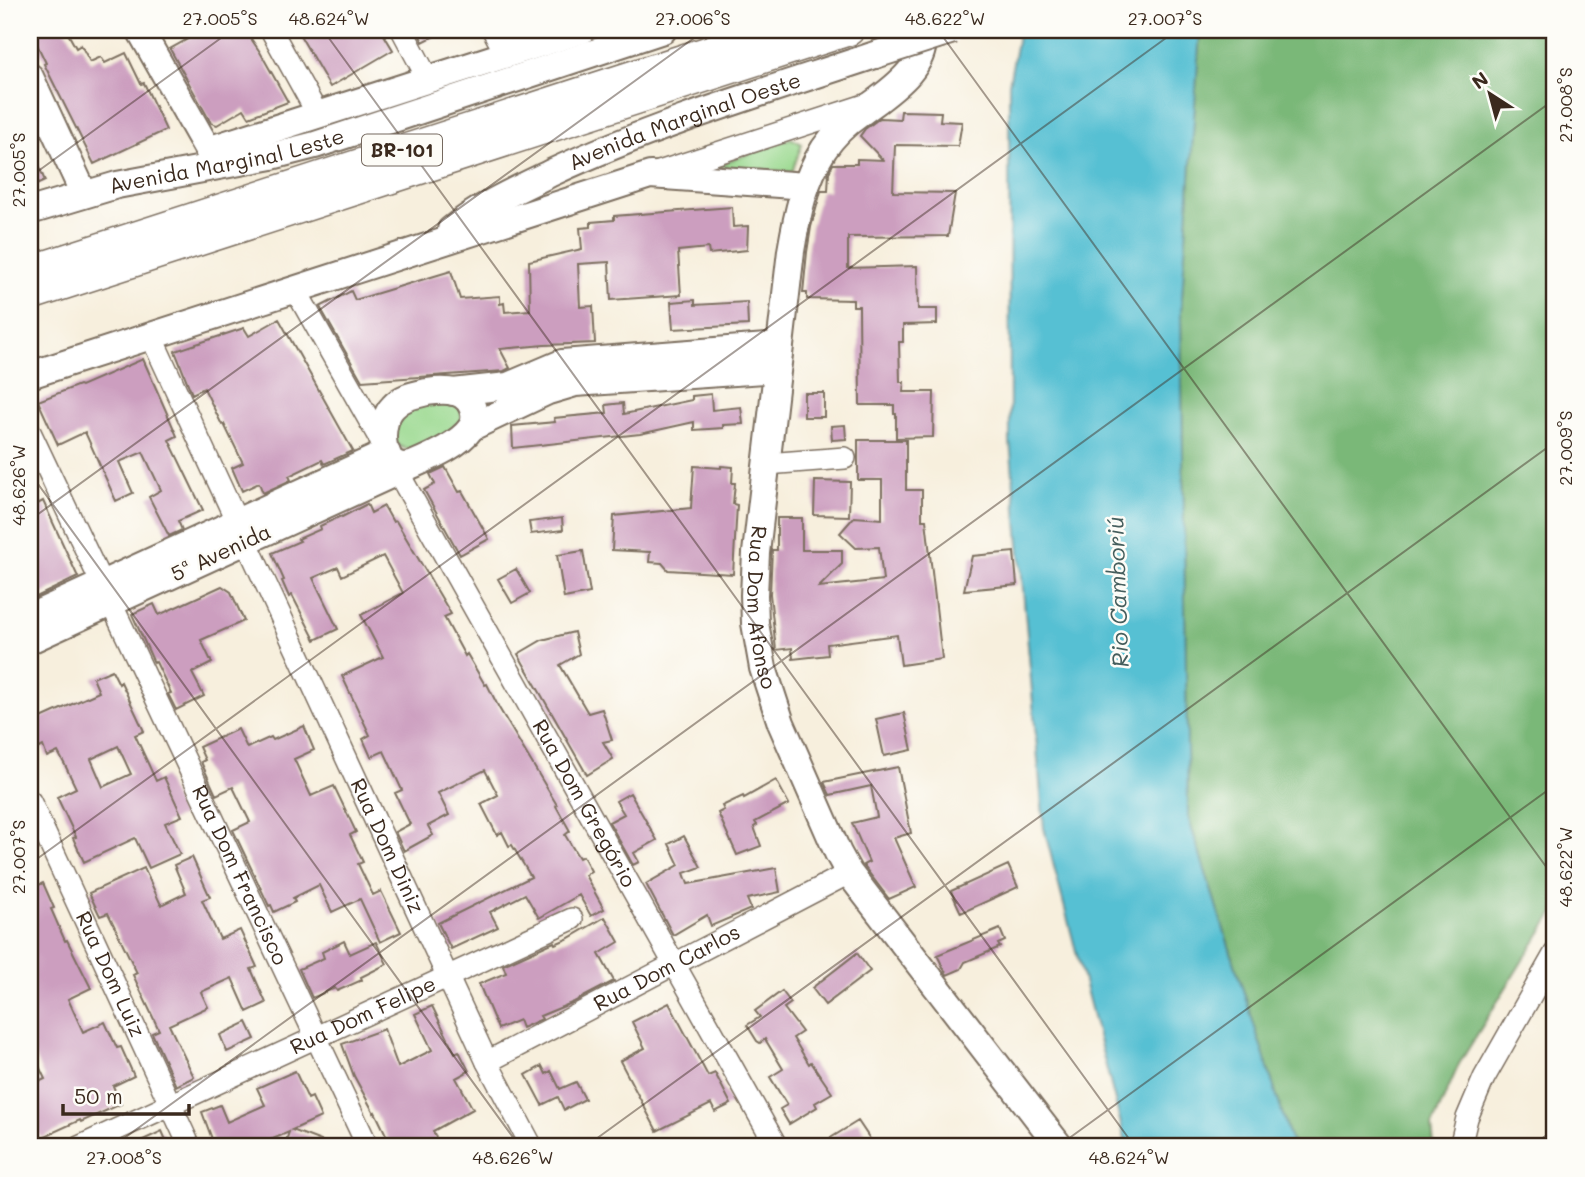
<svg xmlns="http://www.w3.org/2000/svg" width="1585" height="1177" font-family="Mali,sans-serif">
<rect width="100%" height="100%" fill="#fdfcf7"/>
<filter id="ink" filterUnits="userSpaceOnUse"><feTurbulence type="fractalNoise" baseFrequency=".0143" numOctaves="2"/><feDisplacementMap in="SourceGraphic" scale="14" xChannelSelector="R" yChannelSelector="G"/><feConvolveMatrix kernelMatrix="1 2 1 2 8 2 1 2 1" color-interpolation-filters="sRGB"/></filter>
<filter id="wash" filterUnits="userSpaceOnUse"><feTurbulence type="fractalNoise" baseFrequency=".00686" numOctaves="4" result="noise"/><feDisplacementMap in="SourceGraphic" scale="28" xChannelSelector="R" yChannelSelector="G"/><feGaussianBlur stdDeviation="1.57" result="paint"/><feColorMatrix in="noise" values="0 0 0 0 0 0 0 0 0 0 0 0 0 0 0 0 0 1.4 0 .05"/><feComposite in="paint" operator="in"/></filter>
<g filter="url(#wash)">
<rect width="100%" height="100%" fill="#f7efdd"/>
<path fill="#98d88d" stroke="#6a8156" stroke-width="2" d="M791 138 802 144 792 172 716 166Z
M438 399 461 406 462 427C448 434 402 465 394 438 392 431 393 422 393 415Z"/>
<path fill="#7ab878" stroke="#5a714b" stroke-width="2" d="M1200 30H1555V911L1523 960 1459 1064 1432 1126 1434 1147H1293L1188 817 1181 312Z"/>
<path fill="#57c0d3" stroke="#497578" stroke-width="2" d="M1019 30H1200L1181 312 1188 817 1293 1147H1127L1044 828 1010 441 1009 84Z"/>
<g id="blocks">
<path fill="#cc9ebf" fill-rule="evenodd" d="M30 30H66L76 48 81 45 90 62 101 57 105 63 126 53 141 84 144 83 166 130 94 164 44 64 46 63Z
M204 30H245L260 52 288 102 249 117 244 109 217 125 211 123 170 49Z
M297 30H381L393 50 330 87Z
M417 30H446L423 42Z
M901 111 941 112 940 121 962 122 958 146 895 145 893 192 955 193 948 236 848 237V268L917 266 918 309H937V324L903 325V342H899L900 382H904L903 392H934L933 437 896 438V414H894V405H860L859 306H853V300L807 299V293H803L807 252 811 227 821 191H828L829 173 831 168 833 164H857V159L883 160 860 136 865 129 880 118 900 119Z
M30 145 45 181 30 188Z
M732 207 733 227 748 226 747 250 709 254 708 248 678 251 681 295 611 300 609 262 578 264 580 307 593 306 595 343 544 345 500 349 510 368 504 371 362 381 320 307 351 291 355 300 451 271 460 299 500 296V304L504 303 505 312 530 310 529 261 582 249 580 228 591 227V222L614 220V216Z
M695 300V305L747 302 748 325 673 329 671 302Z
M279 319 353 451 324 464 322 460 289 476 291 480 263 493 259 483 242 491 232 468 243 463 224 424 222 425 204 388 192 394 175 351 244 328 249 336Z
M143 359 177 436 169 440 203 510 178 521 182 530 169 536 149 497 161 490 143 452 119 462 133 493 116 501 85 432 58 445 38 401 79 385 81 386Z
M804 393H824V417H804Z
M711 394 712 410 741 407 743 424 723 425V428L694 430V422L640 434 513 448 512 426 555 422 554 418 607 413 606 405 623 403 624 414 692 400V396Z
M845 425 846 439 832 440 831 426Z
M858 440H906V490H922V520H926L942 659 901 665 897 635 827 644 828 655 793 659 792 648 776 650 770 594 772 550H777V518H802V550H842V564L819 587 883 580 879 547 856 548 840 533 854 517 882 519V480H858Z
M694 466 721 468V466L733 467 732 483H735L733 504 737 505 733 574 668 570 662 563 649 562 650 552 612 550 614 516 691 508Z
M445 467 459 492 462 491 489 539 460 555 424 490 435 484 430 474Z
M815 481 850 482 849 516 814 515Z
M43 501 78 577 30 600V508Z
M367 504 371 513 384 506 393 522 396 521 451 614 444 617 465 656 467 654 485 685 487 684 499 708 557 805 556 806 570 831 565 835 579 858 583 856 591 871 585 875 604 909 591 916 579 895 539 918 525 894 490 912 498 927 451 949 438 923 531 877 512 845 509 846 502 832 497 835 481 804 498 795 485 770 438 793 449 815 428 826 433 835 404 851 395 832 410 824 395 793 402 790 384 751 371 757 363 739 370 735 342 676 383 657 361 615 403 593 383 556 342 576 338 567 313 578 338 629 315 640 292 595 289 597 282 581 284 580 272 553 300 541 298 539 321 529 320 526 341 516 342 517Z
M562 518 563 530 531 534 529 522Z
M583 551 590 593 564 598 557 555Z
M1014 552 1017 585 964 590 972 556Z
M516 569 530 593 512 603 498 579Z
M222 586 231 592 244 621 201 640 212 663 192 673 204 696 176 710 168 694 171 693 156 662 154 663 132 614 154 604 159 615Z
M574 632 579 654 560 665 588 713 602 709 612 740 603 742 613 759 587 775 518 654 542 640Z
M112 670 119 684 121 682 144 731 135 735 156 781 164 777 182 816 165 823 180 854 149 868 135 838 84 862 73 838 76 837 57 797 76 788 65 765 58 752 47 757 43 746 30 752V723L99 692 93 678ZM118 746 131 774 103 787 91 759Z
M904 713 912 750 884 756 876 719Z
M304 726 314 750 294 759 311 796 334 786 356 832 350 835 363 862 358 864 373 895 381 891 401 932 380 942 360 899 332 912 319 885 293 898 295 902 274 912 271 905 269 906 233 830 250 822 233 787 216 795 201 762 205 760 199 747 238 729 247 748 271 737 273 740Z
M898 767 911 833 894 838 916 887 889 899 863 865 869 862 852 823 877 817 871 786 830 795 824 782Z
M776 780 789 804 755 822 757 825 754 827 761 846 737 855 718 813 724 810 722 806 743 796 744 798Z
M630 793 657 840 634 853 639 862 633 865 609 822 624 814 616 801Z
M684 836 701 867 684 873 688 884 776 868 780 892 747 899 751 909 711 926 707 915 673 935 646 884 679 865 669 844Z
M192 857 210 897 202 900 220 939 240 930 257 967 251 969 266 1003 247 1012 232 978 201 992 208 1007 169 1025 194 1077 176 1086 152 1033 159 1030 133 975 137 973 108 913 100 916 89 893 144 868 161 905 186 893 174 865Z
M1008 865 1018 887 961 913 951 891Z
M43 883 54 908 51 909 65 941 67 940 91 988 68 999 83 1032 105 1022 117 1048 121 1047 134 1076 113 1086 121 1104 81 1122 80 1120 41 1138 30 1115V1086L45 1079 30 1047V889Z
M605 917 619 942 599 954 614 981 574 1002 540 1016 542 1019 522 1028 519 1020 498 1029 479 984 506 973 503 965 554 942 555 944 567 939Z
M1000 929 1005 941 998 944 1000 947 965 962 961 969 947 975 937 955Z
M344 941 350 954 376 942 387 964 361 977 362 980 337 991 335 988 312 998 299 969 324 958 322 952Z
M857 953 870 971 825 1005 812 988Z
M782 991 791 1003 784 1008 802 1032 793 1038 809 1064 811 1062 832 1093 815 1103 817 1107 789 1124 780 1109 787 1105 770 1077 783 1069 765 1039 760 1043 757 1041 747 1025 760 1017 755 1011Z
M669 1003 708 1076 715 1073 731 1104 715 1112 711 1104 657 1131 620 1061 645 1048 632 1022Z
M432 1006 455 1053 459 1051 469 1071 456 1078 473 1109 433 1131 440 1147H392L375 1112 374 1113 354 1076 342 1044 384 1029 398 1067 432 1050 415 1014Z
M247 1022 255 1039 227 1052 220 1035Z
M542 1066 546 1074 551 1071 560 1089 576 1082 585 1099 564 1110 558 1097 542 1105 526 1075Z
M295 1071 308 1099 312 1097 321 1117 292 1130 334 1146V1147H284L289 1132 254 1147H215L202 1112 220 1105 227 1122 265 1105 257 1088Z
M858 1121 870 1139 857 1147H816Z
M162 1131 169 1147H128Z"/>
</g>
</g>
<g filter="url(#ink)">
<use href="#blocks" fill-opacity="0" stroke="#7d6f61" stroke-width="2"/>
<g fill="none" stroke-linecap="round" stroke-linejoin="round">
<defs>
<g id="minor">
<path d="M271 30 318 115"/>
<path d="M402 30 428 79"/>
<path d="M493 30 506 54"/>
<path d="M656 173 865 105"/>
<path d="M295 289 385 448"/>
<path d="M151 336 237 522"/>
<path d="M30 432 102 584"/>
<path id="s1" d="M391 460 777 1147"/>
<path d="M766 464 845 458"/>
<path id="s2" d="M246 541 487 1062 532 1147"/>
<path id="s3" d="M111 603 368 1147"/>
<path id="s4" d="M30 801 190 1147"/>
<path id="s5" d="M487 1062 849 873"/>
<path d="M30 1146V1147"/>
<path id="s6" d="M79 1147 572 919"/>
<path d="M1460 1147 1467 1118 1484 1078 1555 953"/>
</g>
<g id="major">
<path d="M140 30 208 150 582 30"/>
<path id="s7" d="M921 30C933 67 882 96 858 115 845 124 833 136 824 149 804 180 797 215 791 251L756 553 754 595 755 623 763 668 781 723 838 853 849 873 1060 1147"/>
<path d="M30 77 84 194"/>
<path id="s8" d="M30 211 117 185 272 156 315 145 663 30"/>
<path id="s9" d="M451 230C481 205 518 189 553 172 656 124 767 91 875 55"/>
<path d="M30 375 650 175 806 186"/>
<path d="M453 392 508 386 562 363 779 346"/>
<path d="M472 427 548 391 575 383 777 369"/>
<path d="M30 617 387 453"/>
<path d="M30 640 412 465C430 457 459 445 471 428 474 424 475 419 474 413 469 389 447 389 427 392 414 395 402 397 393 407 379 421 378 461 401 466 405 466 408 465 412 465"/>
</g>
<path id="highway" d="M30 271 775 30
M30 295 849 30"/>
</defs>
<use href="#minor" stroke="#7d6f61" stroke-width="24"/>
<use href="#major" stroke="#7d6f61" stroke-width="30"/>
<use href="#highway" stroke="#7d6f61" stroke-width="33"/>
<use href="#minor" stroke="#fff" stroke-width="21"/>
<use href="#major" stroke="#fff" stroke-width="26"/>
<use href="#highway" stroke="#fff" stroke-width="30"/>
<defs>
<path id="major-bridge" d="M875 55 953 30"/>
</defs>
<use href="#major-bridge" stroke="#7d6f61" stroke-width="30" stroke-linecap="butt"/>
<use href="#major-bridge" stroke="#fff" stroke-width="26"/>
</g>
</g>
<path fill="none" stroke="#3b2a1e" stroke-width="2" stroke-opacity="0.45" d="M323 30 1135 1147M938 30 1555 879M1553 30 1555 32M30 177 232 30M30 473 520 1147M30 520 705 30M30 864 1177 30M112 1147 1555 99M585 1147 1555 442M1057 1147 1555 785M1530 1147 1555 1129"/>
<g text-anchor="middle" stroke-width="5" stroke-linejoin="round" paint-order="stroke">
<rect fill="#fdfcf7" stroke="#75695f" stroke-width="2" x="362" y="134.5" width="80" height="31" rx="5"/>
<g font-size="19" font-weight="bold" fill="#3b2a1e">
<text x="402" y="157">BR-101</text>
</g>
<g font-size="21" fill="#3b2a1e" stroke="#fdfcf7">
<text dy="7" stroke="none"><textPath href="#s9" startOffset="259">Avenida Marginal Oeste</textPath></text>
<text dy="7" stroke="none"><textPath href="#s8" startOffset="203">Avenida Marginal Leste</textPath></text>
<text transform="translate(221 553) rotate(-25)" y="7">5ª Avenida</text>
<text dy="7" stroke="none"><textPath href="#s7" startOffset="628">Rua Dom Afonso</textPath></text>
<text dy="7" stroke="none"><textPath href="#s1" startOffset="394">Rua Dom Gregório</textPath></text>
<text dy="7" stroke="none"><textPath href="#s2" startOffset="336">Rua Dom Diniz</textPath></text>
<text dy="7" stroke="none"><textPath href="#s3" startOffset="301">Rua Dom Francisco</textPath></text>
<text dy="7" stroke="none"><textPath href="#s5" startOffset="203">Rua Dom Carlos</textPath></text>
<text dy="7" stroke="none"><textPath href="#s4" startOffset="191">Rua Dom Luiz</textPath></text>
<text dy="7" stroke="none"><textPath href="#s6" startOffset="313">Rua Dom Felipe</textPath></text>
</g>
<g font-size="23" font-style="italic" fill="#455e5d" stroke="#fdfcf7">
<text transform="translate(1118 592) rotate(-92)" y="8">Rio Camboriú</text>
</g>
</g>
<rect width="1585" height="1177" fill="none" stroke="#fdfcf7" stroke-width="77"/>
<g transform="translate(1490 94) rotate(324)" stroke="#fdfcf7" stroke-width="5" paint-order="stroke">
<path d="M0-5L12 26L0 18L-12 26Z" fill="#3b2a1e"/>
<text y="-10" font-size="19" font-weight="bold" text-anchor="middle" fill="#3b2a1e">N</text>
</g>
<path d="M63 1104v10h126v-10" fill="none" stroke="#3b2a1e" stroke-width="3.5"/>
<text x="74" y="1104" font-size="21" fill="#3b2a1e" stroke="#fdfcf7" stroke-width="5" paint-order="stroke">50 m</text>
<rect x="38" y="38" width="1508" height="1100" fill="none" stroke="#3b2a1e" stroke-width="2.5"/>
<g font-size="18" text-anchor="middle" fill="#3b2a1e">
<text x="220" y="25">27.005°S</text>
<text x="329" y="25">48.624°W</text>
<text x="693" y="25">27.006°S</text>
<text x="945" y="25">48.622°W</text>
<text x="1165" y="25">27.007°S</text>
<text transform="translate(1566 105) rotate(-90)" y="6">27.008°S</text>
<text transform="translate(19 170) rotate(-90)" y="6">27.005°S</text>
<text transform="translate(1566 448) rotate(-90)" y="6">27.009°S</text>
<text transform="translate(19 485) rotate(-90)" y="6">48.626°W</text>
<text transform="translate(19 857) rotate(-90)" y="6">27.007°S</text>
<text transform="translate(1566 867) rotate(-90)" y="6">48.622°W</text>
<text x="124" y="1164">27.008°S</text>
<text x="513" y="1164">48.626°W</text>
<text x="1129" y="1164">48.624°W</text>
</g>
</svg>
